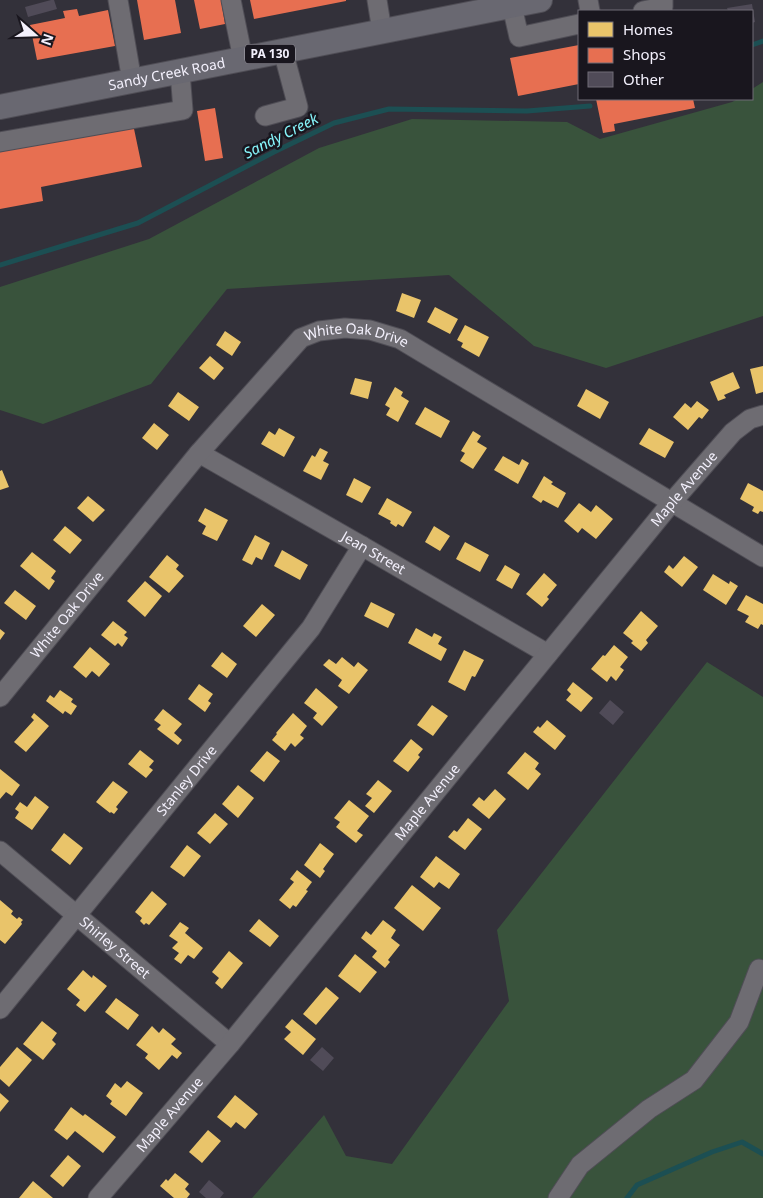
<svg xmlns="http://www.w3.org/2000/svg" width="763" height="1198" font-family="'Noto Sans',sans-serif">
<rect width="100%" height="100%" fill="#33313a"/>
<path fill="#39533c" d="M763 82V316L606 368 534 346 449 275 227 289 151 384 43 424 0 410V287L149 239 319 148 412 119 567 122 600 139 732 102 738 99H752V89Z
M707 662 763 697V1198H252L324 1115 346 1156 392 1164 509 1001 497 930Z"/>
<path fill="#e9c46a" d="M402 293 421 300 414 318 396 311Z
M435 307 458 319 450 334 427 322Z
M465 325 489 337 479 357 461 347 463 343 457 340Z
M225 331 241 342 232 356 216 345Z
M210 356 224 368 214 380 199 368Z
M763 366V392L756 394 750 369Z
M733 372 740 388 724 395 726 398 718 401 710 382Z
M355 378 372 382 368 399 350 394Z
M395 387 403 392 401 396 409 401 398 422 386 415 390 408 385 405Z
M586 389 609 402 600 419 577 406Z
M178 392 199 407 189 421 168 406Z
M697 401 709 410 702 419 699 417 688 430 673 417 685 403 691 408Z
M425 407 450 421 441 438 415 424Z
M154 423 169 435 157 450 142 438Z
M279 428 295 437 284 457 261 444 269 431 275 435Z
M649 428 674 442 665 458 639 444Z
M473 431 481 436 477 442 487 448 473 469 460 461 465 453 461 451Z
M320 448 328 452 323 461 329 464 321 480 303 471 312 455 315 457Z
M503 456 519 465 522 459 529 463 518 484 494 470Z
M2 470 9 487 0 490V471Z
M544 476 553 482 551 484 566 493 558 508 543 500 541 503 532 497Z
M354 478 371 487 362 503 346 495Z
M748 483 763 491V512L760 511 758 514 752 511 754 507 740 499Z
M88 496 105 510 93 522 77 508Z
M387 498 412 512 403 527 398 524 396 527 390 523 391 521 378 514Z
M579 503 591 512 596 505 613 519 596 539 582 528 578 533 564 521Z
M205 508 228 520 217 541 202 534 206 526 198 521Z
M65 526 82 540 70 554 53 540Z
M434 526 450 536 440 551 425 542Z
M255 535 270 543 262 560 256 557 252 565 242 560Z
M465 542 489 555 480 572 456 559Z
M282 550 308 565 300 580 274 566Z
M32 552 56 571 51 578 55 581 49 590 20 566Z
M167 555 179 565 176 569 184 576 169 593 149 577Z
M684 556 698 567 682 587 664 572 669 565 673 569Z
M505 565 520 574 512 589 496 580Z
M544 573 557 585 547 597 549 599 542 607 526 594Z
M713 574 729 584 730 581 738 586 726 605 703 590Z
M145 581 162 596 145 617 127 601Z
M15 590 36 606 26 620 4 603Z
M746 595 763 604V625L761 624 758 629 745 622 749 616 737 610Z
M371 602 395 614 388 628 364 616Z
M262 604 275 615 256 637 243 626Z
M641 611 658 626 646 640 648 643 641 651 631 643 633 641 623 633Z
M113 621 127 632 124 635 128 638 122 647 118 643 115 646 101 635Z
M416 628 432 637 434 633 442 637 438 644 447 649 441 661 408 643Z
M0 629 5 633 0 640Z
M614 645 628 657 620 667 624 670 616 681 611 676 607 682 591 669 603 655 605 656Z
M90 647 110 664 99 677 92 671 86 678 73 667Z
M464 650 484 660 475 677 472 676 465 691 448 682Z
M222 652 237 664 227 678 211 666Z
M342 657 354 667 358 662 368 670 349 694 338 686 342 680 323 665 329 659 336 664Z
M573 682 593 698 581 712 566 700 571 694 567 690Z
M199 684 213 694 208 701 211 703 205 712 188 699Z
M316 688 338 707 322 726 313 718 317 713 304 703Z
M60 690 73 699 71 702 77 706 71 715 65 711 63 714 46 701 50 695 54 698Z
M432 705 448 716 433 736 417 725Z
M163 709 182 724 174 733 182 740 178 745 157 729 161 725 154 720Z
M34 713 49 726 26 752 14 742 34 720 31 717Z
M293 713 307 726 300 735 304 738 295 747 291 743 285 751 272 740 277 734 276 733Z
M547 720 566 736 555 750 533 732 538 726 540 728Z
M411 739 423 749 418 755 420 757 408 772 393 761Z
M140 750 154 761 149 767 153 770 146 778 128 764Z
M267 751 280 761 264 782 250 771Z
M525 752 539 763 535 769 541 774 528 790 507 773Z
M0 769 20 785 12 796 6 792 0 799Z
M378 780 392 791 374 813 365 806 372 798 366 794Z
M113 781 128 792 116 807 118 809 114 814 111 812 110 813 96 802Z
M238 785 254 798 238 818 222 804Z
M495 789 506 799 489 819 472 805 479 797 484 801Z
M35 796 49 807 32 830 15 818 19 812 15 809 20 802 27 807Z
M349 800 369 816 357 831 363 835 356 843 336 827 340 822 334 818Z
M215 813 228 824 210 844 197 833Z
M468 818 482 829 465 850 448 837 454 830 457 832Z
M64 833 83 848 70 865 51 850Z
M320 843 334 854 323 869 325 871 320 878 304 865Z
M187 845 201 856 184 877 170 867Z
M436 856 460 874 449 889 439 882 434 888 420 877Z
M297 870 312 882 306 890 308 891 296 907 293 905 290 909 279 900 294 882 290 879Z
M412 885 441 908 423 931 394 908Z
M152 891 167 904 149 925 146 923 144 925 140 921 142 918 135 912Z
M0 900 13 911 11 914 17 919 19 917 23 920 21 922 22 924 5 944 0 940Z
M259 919 279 936 270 947 249 931Z
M383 920 396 930 391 938 400 945 388 960 390 962 385 968 372 957 377 951 361 938 366 931 371 935Z
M180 922 189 928 185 933 203 948 194 959 188 955 181 964 174 959 179 953 172 948 178 942 169 936Z
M229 951 243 963 222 989 215 983 219 978 212 972Z
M355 954 377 972 360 993 338 976Z
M83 970 92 978 93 975 107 986 85 1012 76 1005 80 1000 67 989Z
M326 987 339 998 316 1025 303 1014Z
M116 998 139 1015 128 1030 105 1012Z
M292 1019 316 1039 303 1055 284 1039 291 1032 285 1027Z
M42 1021 57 1033 52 1040 56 1044 43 1060 23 1044Z
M152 1026 159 1033 163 1028 176 1039 171 1044 182 1053 177 1059 172 1055 159 1070 145 1058 148 1054 136 1045Z
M17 1047 32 1060 9 1087 0 1079V1067Z
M127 1081 143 1093 126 1116 110 1104 112 1101 106 1096 115 1083 121 1088Z
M0 1093 9 1101 0 1112Z
M235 1095 258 1114 245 1129 236 1122 231 1128 217 1117Z
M71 1107 83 1116 85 1114 116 1137 103 1153 75 1131 67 1140 54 1130Z
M208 1130 221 1141 202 1163 189 1152Z
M68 1155 81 1166 63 1187 50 1176Z
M175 1173 189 1184 185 1189 190 1194 187 1198H174L160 1186 166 1179 168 1181Z
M33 1181 53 1198H19Z"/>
<path fill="#e76f51" d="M137 0H175L181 33 144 40Z
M194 0H221L225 24 200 29Z
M250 0H346V1L254 19Z
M77 9 79 16 108 10 115 46 37 60 30 25 65 18 63 11Z
M579 45V84L518 96 510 58Z
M596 99H693L695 108 614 124 615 131 603 133Z
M215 108 223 158 205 161 197 111Z
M133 124 142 167 41 187 43 201 0 209V150Z"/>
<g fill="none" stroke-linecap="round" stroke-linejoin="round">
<path stroke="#1c4f53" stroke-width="5" d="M752 45 763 41
M0 265 138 223 274 152 334 123 389 109 527 111 590 106
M627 1198 637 1185 712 1152 742 1142 763 1154"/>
</g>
<path fill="#504b58" d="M51 0H54L57 9 28 17 25 7Z
M752 4 755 22 752 23V11H728L727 8Z
M610 700 624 712 613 725 599 713Z
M322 1047 334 1058 323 1071 310 1060Z
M209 1180 224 1193 220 1198H206L199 1192Z"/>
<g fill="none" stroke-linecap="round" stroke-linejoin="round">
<defs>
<g id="minor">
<path d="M118 0 132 81"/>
<path d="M231 0 243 59"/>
<path d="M377 0 382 31"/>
<path d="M588 0 590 11"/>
<path d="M512 6 519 37 579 24"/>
<path d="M643 11 663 7V0"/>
<path d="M265 116 298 107 283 51"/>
<path d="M0 142 183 110 180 72"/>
<path id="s1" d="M199 453 362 546 548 654"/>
<path id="s2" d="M0 697 199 453 301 338 319 331 345 328 370 330 400 339 763 557"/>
<path id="s3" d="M0 851 230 1044"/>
<path id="s4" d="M0 1009 311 628 362 546"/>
<path id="s5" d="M98 1198 230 1044 672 502 733 432 750 419 763 415"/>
<path d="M558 1198 580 1165 649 1109 694 1080 739 1022 759 969"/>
</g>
<g id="major">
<path id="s6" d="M0 107 540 0"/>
</g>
</defs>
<use href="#minor" stroke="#4f4d55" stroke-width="21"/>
<use href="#major" stroke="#4f4d55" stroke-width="26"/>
<use href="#minor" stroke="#6e6c72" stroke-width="19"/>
<use href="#major" stroke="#696871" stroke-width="24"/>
</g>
<g text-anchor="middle" stroke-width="5" stroke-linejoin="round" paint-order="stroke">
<rect fill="#19161e" stroke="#b2afb9" stroke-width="1" x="245" y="44.5" width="50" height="19" rx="4"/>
<g font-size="12" font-weight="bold" fill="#f3f0fc">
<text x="270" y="58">PA 130</text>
</g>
<g font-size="14" fill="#f3f0fc" stroke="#19161e">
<text dy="5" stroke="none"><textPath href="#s6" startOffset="170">Sandy Creek Road</textPath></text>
<text dy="5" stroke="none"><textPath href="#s2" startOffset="526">White Oak Drive</textPath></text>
<text dy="5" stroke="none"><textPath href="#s5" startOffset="920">Maple Avenue</textPath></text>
<text dy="5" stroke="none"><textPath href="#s1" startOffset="201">Jean Street</textPath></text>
<text dy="5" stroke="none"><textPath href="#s2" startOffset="106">White Oak Drive</textPath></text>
<text dy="5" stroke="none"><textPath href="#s4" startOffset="295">Stanley Drive</textPath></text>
<text dy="5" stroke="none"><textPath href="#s5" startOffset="515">Maple Avenue</textPath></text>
<text dy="5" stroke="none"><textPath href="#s3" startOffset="150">Shirley Street</textPath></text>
<text dy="5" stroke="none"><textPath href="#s5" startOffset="110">Maple Avenue</textPath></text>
</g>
<g font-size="15" font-style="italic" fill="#86f4fa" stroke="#19161e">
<text transform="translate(281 136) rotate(-27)" y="5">Sandy Creek</text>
</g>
</g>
<rect x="578" y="10" width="175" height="90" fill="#19161e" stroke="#706d77"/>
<rect x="588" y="22" width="25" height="15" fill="#e9c46a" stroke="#706d77"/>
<text x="623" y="35" font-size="15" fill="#f3f0fc">Homes</text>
<rect x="588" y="48" width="25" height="15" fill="#e76f51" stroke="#706d77"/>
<text x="623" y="60" font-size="15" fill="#f3f0fc">Shops</text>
<rect x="588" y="72" width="25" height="15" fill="#504b58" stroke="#706d77"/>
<text x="623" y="85" font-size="15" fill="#f3f0fc">Other</text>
<g transform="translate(35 35) rotate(110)" stroke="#19161e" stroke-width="4" paint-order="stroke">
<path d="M0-4L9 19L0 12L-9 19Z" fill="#f3f0fc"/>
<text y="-8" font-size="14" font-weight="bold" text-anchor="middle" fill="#f3f0fc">N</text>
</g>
</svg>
